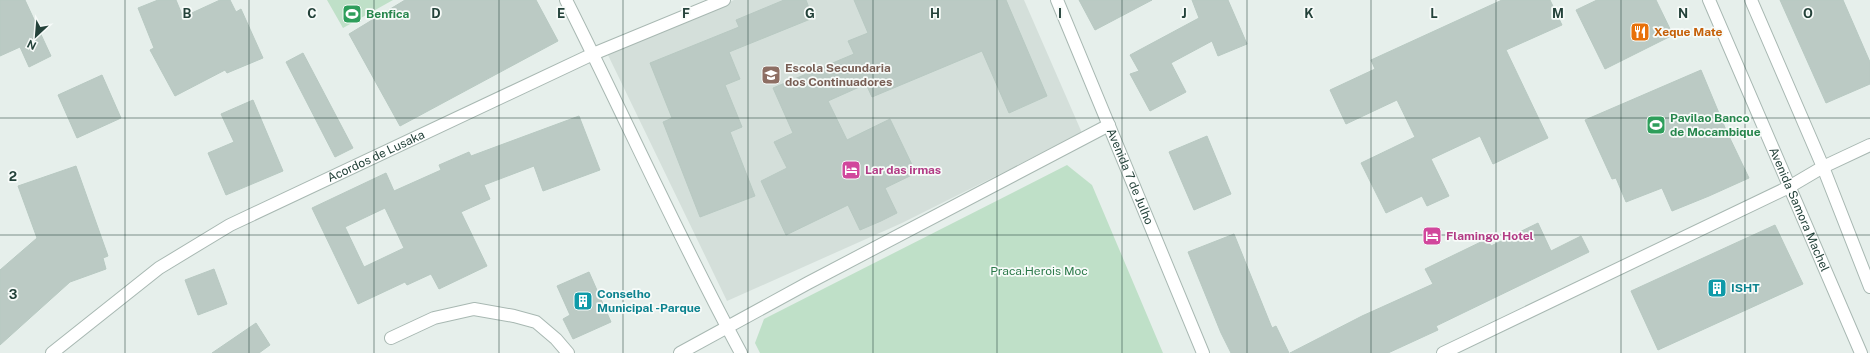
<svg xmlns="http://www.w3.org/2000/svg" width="1870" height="353" font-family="'Public Sans',sans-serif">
<rect width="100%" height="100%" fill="#e6efeb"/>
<path fill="#d4dfda" d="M734 0H1024L1082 133 902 223 727 301 607 53 697 17Z"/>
<path fill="#bfe0c8" d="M327 0H393L343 28Z
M1067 165 1092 185 1163 353H760L755 343 764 319Z"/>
<path fill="#bbcac4" stroke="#b8c9c2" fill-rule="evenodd" d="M0 0H25L51 56 29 67 20 47 0 56Z
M158 0H176L183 17 220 0H230L236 12 241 9 263 58 227 73 225 70 175 96 150 50 154 48 138 8Z
M405 0H536L558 41 400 126 349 34Z
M784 0H806L813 18 729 52 740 79 725 85 742 127 730 132 755 196 700 217 663 122 672 118 650 63 739 27 736 20Z
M854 0H1006L1047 96 1009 113 982 51 872 97 866 84 828 101 847 140 890 119 916 173 885 188 897 213 881 221 860 230 848 205 786 235 761 181 787 168 774 142 793 133 773 88 854 54 848 41 868 33Z
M1079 0H1152L1095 30Z
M1192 0H1228L1247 44 1218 56 1212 41 1171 63 1186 92 1150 111 1130 74 1139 71 1130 55 1199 18Z
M1502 0H1550L1562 25 1506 50 1548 138 1493 164 1480 136 1431 159 1449 196 1427 206 1422 196 1386 213 1361 163 1415 137 1397 100 1346 124 1330 90 1375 69 1371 60Z
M1597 0H1656L1673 35 1605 69 1576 10Z
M1780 0H1843L1870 62V84L1826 103Z
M303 53 353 148 335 157 286 62Z
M1701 70 1726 130 1749 178 1709 196 1672 211 1662 188 1626 202 1616 178 1612 179 1585 120Z
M102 75 121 118 77 138 58 95Z
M253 100 283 171 226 195 208 153 234 142 221 114Z
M579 116 600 170 543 191 534 166 484 185 490 199 461 212 487 266 439 289 431 274 407 285 405 282 358 304 312 208 386 173 394 191 441 170 439 165 469 152 471 156ZM385 208 404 248 364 267 345 227Z
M1207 136 1231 194 1194 210 1169 152Z
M76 166 108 256 103 258 106 269 70 282 0 345V270L37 238 18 186Z
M1538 223 1551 251 1581 236 1589 252 1436 326 1438 330 1388 353H1290L1362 316 1433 284 1425 269 1487 239 1491 246Z
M1775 225 1803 284 1658 350 1631 291Z
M1234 234 1272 328 1276 326 1289 353H1231L1221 333 1188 252Z
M214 269 227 304 198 315 185 280Z
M589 272 611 322 573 339 563 319 570 315 557 286Z
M256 323 270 345 259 353H212Z"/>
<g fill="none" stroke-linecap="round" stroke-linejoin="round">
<defs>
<g id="minor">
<path d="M566 0C625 117 678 237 741 353"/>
<path id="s1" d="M1057 0 1203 353"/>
<path d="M391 338 434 318 474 309 514 316 536 322 556 339 568 353"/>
<path id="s2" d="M52 353 159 268 230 225 593 54 724 0"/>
<path d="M680 353 808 283 1109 125"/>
</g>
<g id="tertiary">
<path id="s3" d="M1709 0 1861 353"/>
<path d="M1751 0 1823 167 1870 287"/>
<path d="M1443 353 1789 187 1823 167 1870 145"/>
</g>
</defs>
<use href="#minor" stroke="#a8b8b2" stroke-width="14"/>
<use href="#tertiary" stroke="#a8b8b2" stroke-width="14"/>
<use href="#minor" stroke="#fff" stroke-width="12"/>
<use href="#tertiary" stroke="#fff" stroke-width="12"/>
</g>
<path fill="none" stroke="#24423a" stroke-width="1" stroke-opacity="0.55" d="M125 0V353M249 0V353M374 0V353M499 0V353M623 0V353M748 0V353M873 0V353M997 0V353M1122 0V353M1247 0V353M1371 0V353M1496 0V353M1621 0V353M1745 0V353M0 118H1870M0 235H1870"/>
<defs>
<symbol id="stadium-square" viewBox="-11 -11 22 22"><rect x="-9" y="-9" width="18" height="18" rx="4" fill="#2e9e5b" stroke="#f7fbf9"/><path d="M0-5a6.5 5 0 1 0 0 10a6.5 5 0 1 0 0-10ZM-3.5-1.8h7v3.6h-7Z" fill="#fff"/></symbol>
<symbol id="restaurant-square" viewBox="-11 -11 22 22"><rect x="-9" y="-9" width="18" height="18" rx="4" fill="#e8710a" stroke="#f7fbf9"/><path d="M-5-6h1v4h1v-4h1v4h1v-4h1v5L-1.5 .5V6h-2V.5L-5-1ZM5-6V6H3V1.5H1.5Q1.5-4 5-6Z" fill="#fff"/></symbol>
<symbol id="school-square" viewBox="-11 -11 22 22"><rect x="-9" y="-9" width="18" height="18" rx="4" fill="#8d6e63" stroke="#f7fbf9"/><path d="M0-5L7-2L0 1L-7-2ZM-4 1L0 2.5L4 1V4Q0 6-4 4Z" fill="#fff"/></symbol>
<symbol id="hotel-square" viewBox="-11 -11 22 22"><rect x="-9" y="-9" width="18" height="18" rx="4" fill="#d1479c" stroke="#f7fbf9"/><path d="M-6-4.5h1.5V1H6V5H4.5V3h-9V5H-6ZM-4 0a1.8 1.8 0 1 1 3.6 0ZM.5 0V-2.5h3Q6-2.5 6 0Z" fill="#fff"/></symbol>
<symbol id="building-square" viewBox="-11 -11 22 22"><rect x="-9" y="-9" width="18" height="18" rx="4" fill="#0f9aa8" stroke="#f7fbf9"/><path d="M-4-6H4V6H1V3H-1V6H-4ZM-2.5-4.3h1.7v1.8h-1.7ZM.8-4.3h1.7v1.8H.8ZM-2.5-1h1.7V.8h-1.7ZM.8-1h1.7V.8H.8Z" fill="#fff"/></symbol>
</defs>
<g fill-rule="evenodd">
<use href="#stadium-square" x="341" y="3" width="22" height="22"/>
<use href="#restaurant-square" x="1629" y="21" width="22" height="22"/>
<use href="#school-square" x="760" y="64" width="22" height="22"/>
<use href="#stadium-square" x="1645" y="114" width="22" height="22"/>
<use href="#hotel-square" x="840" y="159" width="22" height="22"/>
<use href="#hotel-square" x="1421" y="225" width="22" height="22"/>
<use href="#building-square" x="1706" y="277" width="22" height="22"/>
<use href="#building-square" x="572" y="290" width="22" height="22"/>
</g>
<g text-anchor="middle" stroke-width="3.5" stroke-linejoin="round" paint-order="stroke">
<g font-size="12" font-weight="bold" fill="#27864d" stroke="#f7fbf9" text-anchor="start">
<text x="366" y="18">Benfica</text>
<text x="1670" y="122">Pavilao Banco<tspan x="1670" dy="14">de Mocambique</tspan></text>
</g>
<g font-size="12" font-weight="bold" fill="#c56008" stroke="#f7fbf9" text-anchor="start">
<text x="1654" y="36">Xeque Mate</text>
</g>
<g font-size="12" font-weight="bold" fill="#785e54" stroke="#f7fbf9" text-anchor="start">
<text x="785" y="72">Escola Secundaria<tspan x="785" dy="14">dos Continuadores</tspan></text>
</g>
<g font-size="12" fill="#24423a" stroke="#f7fbf9">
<text dy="4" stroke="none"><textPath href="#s2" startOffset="381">Acordos de Lusaka</textPath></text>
<text dy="4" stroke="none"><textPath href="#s1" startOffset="191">Avenida 7 de Julho</textPath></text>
<text dy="4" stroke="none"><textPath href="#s3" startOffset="228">Avenida Samora Machel</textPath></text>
</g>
<g font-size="12" font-weight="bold" fill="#b23c85" stroke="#f7fbf9" text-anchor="start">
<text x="865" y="174">Lar das irmas</text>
<text x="1446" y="240">Flamingo Hotel</text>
</g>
<g font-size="12" fill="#2d7a4b" stroke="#f7fbf9">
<text x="1039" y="275">Praca.Herois Moc</text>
</g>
<g font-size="12" font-weight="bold" fill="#0d838f" stroke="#f7fbf9" text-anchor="start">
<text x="1731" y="292">ISHT</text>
<text x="597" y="298">Conselho<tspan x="597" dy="14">Municipal -Parque</tspan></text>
</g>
</g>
<g font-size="13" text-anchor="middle" font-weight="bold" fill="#24423a" stroke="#f7fbf9" stroke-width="3.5" stroke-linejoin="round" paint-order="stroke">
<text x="187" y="18">B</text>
<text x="312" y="18">C</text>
<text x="436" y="18">D</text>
<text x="561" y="18">E</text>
<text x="686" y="18">F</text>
<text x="810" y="18">G</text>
<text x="935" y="18">H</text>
<text x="1060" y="18">I</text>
<text x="1184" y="18">J</text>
<text x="1309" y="18">K</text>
<text x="1434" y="18">L</text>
<text x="1558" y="18">M</text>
<text x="1683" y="18">N</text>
<text x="1808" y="18">O</text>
<text x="13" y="181">2</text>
<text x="13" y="299">3</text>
</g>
<g transform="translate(36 36) rotate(206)" stroke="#f7fbf9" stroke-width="3" paint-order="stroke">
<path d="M0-3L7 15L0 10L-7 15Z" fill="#24423a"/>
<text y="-6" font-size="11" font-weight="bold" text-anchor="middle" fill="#24423a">N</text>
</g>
</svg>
